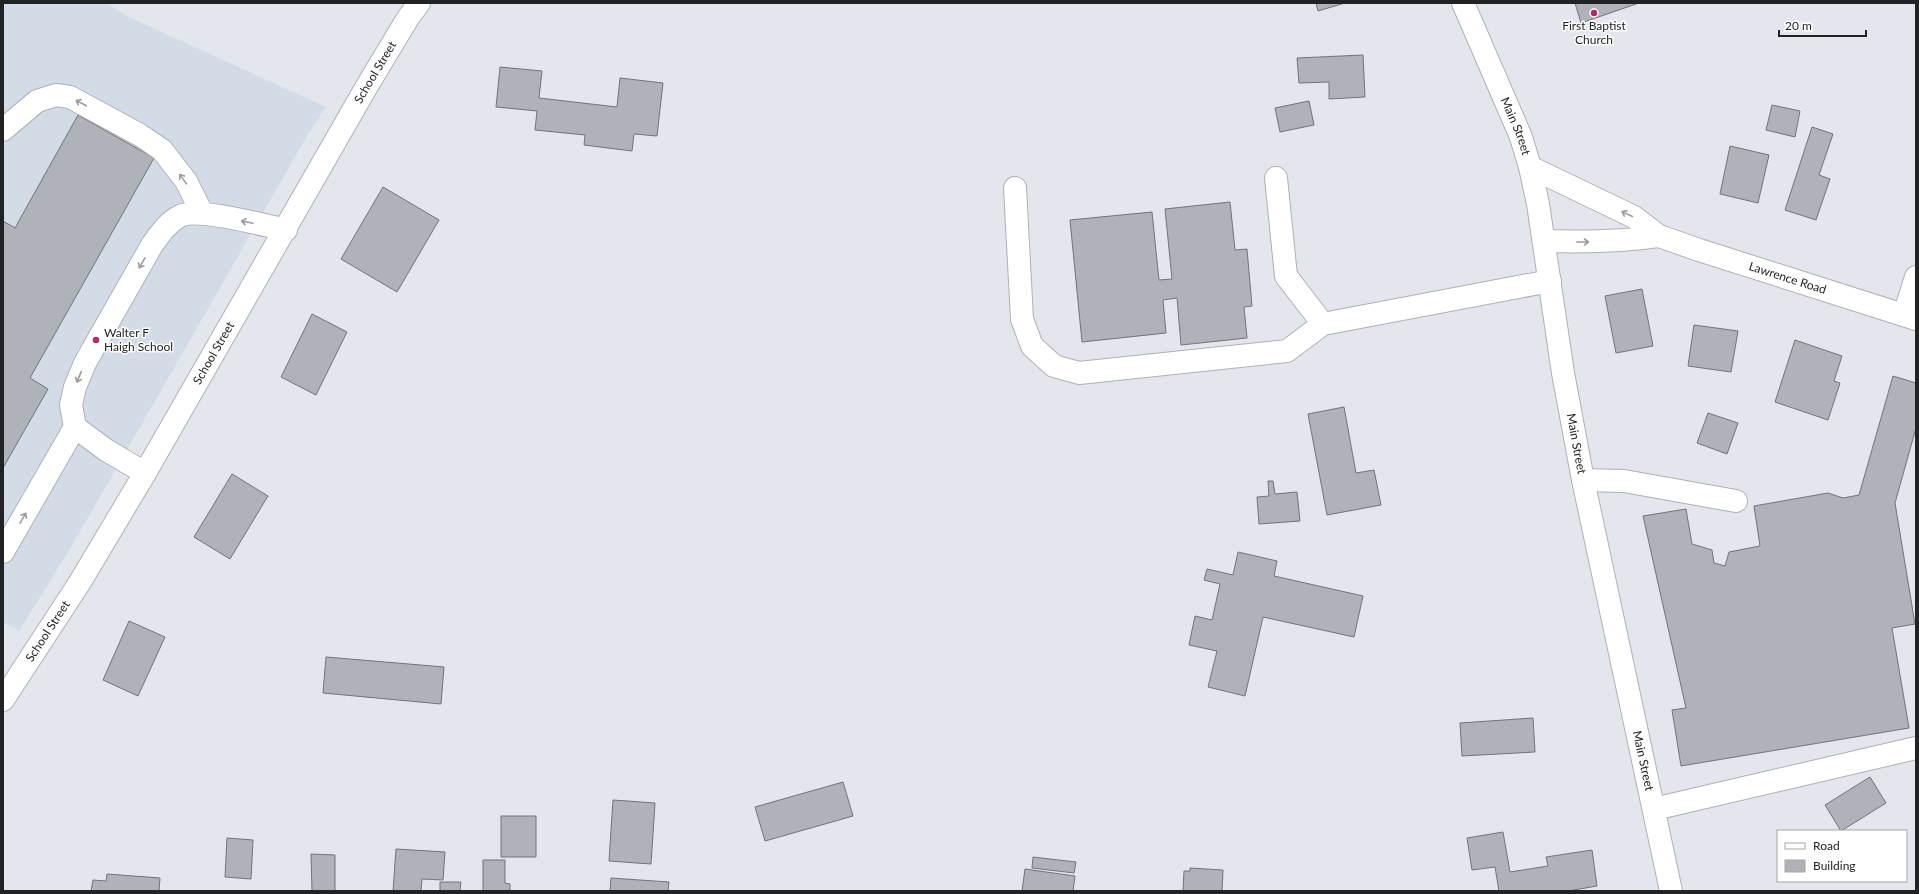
<svg xmlns="http://www.w3.org/2000/svg" width="1919" height="894" font-family="Lato,sans-serif">
<rect width="100%" height="100%" fill="#e3e7ed"/>
<path fill="#d3dbe7" d="M3 3H106L131 18 326 107 310 131 70 549 19 631 3 622Z"/>
<path fill="#afb2b8" stroke="#707378" d="M1316 3H1345L1318 11Z
M1575 3H1639L1581 23Z
M1363 55 1365 97 1329 99V82L1299 83 1297 58Z
M500 67 542 71 539 98 617 107 620 78 663 83 657 136 634 134 632 151 584 145 585 135 535 130 537 111 496 107Z
M1309 101 1314 125 1280 132 1275 108Z
M1772 105 1800 111 1795 137 1766 130Z
M78 115 154 158 30 378 48 389 3 468V221L15 228Z
M1812 127 1833 134 1819 175 1830 179 1816 220 1785 210Z
M1730 146 1769 155 1758 203 1720 194Z
M383 187 439 220 397 292 341 259Z
M1230 202 1235 250 1247 249 1252 306 1244 307 1247 338 1181 345 1177 298 1163 300 1166 333 1082 342 1070 220 1152 212 1159 280 1172 279 1165 209Z
M1642 289 1653 346 1616 353 1605 296Z
M312 314 347 332 316 395 281 377Z
M1694 325 1738 331 1731 372 1688 366Z
M1795 340 1842 356 1834 381 1840 383 1828 420 1775 402Z
M1893 376 1916 383V428L1895 503 1915 624 1892 628 1909 728 1681 766 1672 710 1686 708 1643 516 1686 509 1692 544 1712 550 1714 563 1725 566 1729 552 1760 546 1754 506 1828 493 1843 498 1859 495Z
M1344 407 1356 473 1374 470 1381 505 1327 515 1308 414Z
M1708 413 1738 423 1727 454 1697 443Z
M232 474 268 496 230 559 194 537Z
M1268 481H1273L1275 494 1297 492 1300 521 1259 524 1257 497 1269 496Z
M1238 552 1277 561 1274 576 1363 596 1354 637 1263 617 1245 696 1208 687 1217 651 1189 645 1195 616 1212 620 1220 584 1204 580 1207 569 1233 575Z
M129 621 165 637 138 696 103 680Z
M326 657 444 667 441 704 323 693Z
M1533 718 1535 752 1462 756 1460 723Z
M1870 777 1886 803 1841 831 1825 805Z
M843 782 853 816 765 841 755 807Z
M613 800 655 803 651 864 609 861Z
M501 816H536V857H501Z
M1503 832 1510 872 1548 866 1546 857 1592 850 1597 886 1568 891H1499L1495 867 1472 870 1467 838Z
M227 838 253 840 251 879 225 877Z
M396 849 445 852 443 880 422 879 421 891H393Z
M311 854 335 855V891H312Z
M1033 857 1076 862 1074 873 1032 868Z
M483 860H505V883L510 884V891H483Z
M1190 868 1223 870 1222 891H1183L1184 871H1190Z
M1025 869 1075 876 1073 891H1022Z
M107 874 160 878 159 891H91L93 880 106 881Z
M611 878 669 882 668 891H610Z
M440 882H461L460 891H440Z"/>
<g fill="none" stroke-linecap="round" stroke-linejoin="round">
<defs>
<g id="minor">
<path d="M3 130 37 101 56 95 70 97 140 135 162 150 186 181 202 213"/>
<path id="s1" d="M1530 167 1634 217 1659 236 1699 250 1916 319"/>
<path d="M1276 178 1286 276 1323 324"/>
<path d="M1015 188 1022 319 1032 346 1054 366 1079 373 1287 351 1323 324 1550 281"/>
<path d="M1544 241C1583 242 1621 242 1659 236"/>
<path d="M1904 315 1916 277"/>
<path d="M145 473 106 450 75 427 71 405 75 387 85 363 152 245C160 234 168 222 180 216 198 207 263 225 286 230"/>
<path d="M1583 480 1624 481 1736 501"/>
<path d="M3 552 75 427"/>
<path id="s2" d="M3 700 80 582 145 473 367 86 408 18 419 3"/>
<path d="M1654 809 1916 748"/>
</g>
<g id="major">
<path id="s3" d="M1463 3 1521 137 1530 167 1538 204 1563 373 1583 480 1671 891"/>
</g>
</defs>
<use href="#minor" stroke="#adb1b6" stroke-width="24"/>
<use href="#major" stroke="#adb1b6" stroke-width="24"/>
<use href="#minor" stroke="#fff" stroke-width="22"/>
<use href="#major" stroke="#fff" stroke-width="22"/>
</g>
<defs><path id="oneway-shaft" d="M-6 0H5M1.5-3L5.5 0L1.5 3" fill="none" stroke-width="1.6" stroke-linecap="round" stroke-linejoin="round"/></defs>
<g stroke="#9b9c9c">
<use href="#oneway-shaft" transform="translate(81 103) rotate(-152)"/>
<use href="#oneway-shaft" transform="translate(183 179) rotate(-125)"/>
<use href="#oneway-shaft" transform="translate(1627 214) rotate(-155)"/>
<use href="#oneway-shaft" transform="translate(247 222) rotate(-168)"/>
<use href="#oneway-shaft" transform="translate(1583 242)"/>
<use href="#oneway-shaft" transform="translate(142 263) rotate(120)"/>
<use href="#oneway-shaft" transform="translate(79 377) rotate(112)"/>
<use href="#oneway-shaft" transform="translate(23 518) rotate(-60)"/>
</g>
<g fill="#b32a6a" stroke="#fff" stroke-width="1.5">
<circle cx="1594" cy="13" r="4"/>
<circle cx="96" cy="340" r="4"/>
</g>
<g text-anchor="middle" stroke-width="3" stroke-linejoin="round" paint-order="stroke">
<g font-size="12" fill="#212224" stroke="#fff">
<text x="1594" y="30">First Baptist<tspan x="1594" dy="14">Church</tspan></text>
<text x="104" y="337" text-anchor="start">Walter F<tspan x="104" dy="14">Haigh School</tspan></text>
</g>
<g font-size="12" fill="#212224" stroke="#fff">
<text dy="4" stroke="none"><textPath href="#s2" startOffset="730">School Street</textPath></text>
<text dy="4" stroke="none"><textPath href="#s3" startOffset="134">Main Street</textPath></text>
<text dy="4" stroke="none"><textPath href="#s1" startOffset="282">Lawrence Road</textPath></text>
<text dy="4" stroke="none"><textPath href="#s2" startOffset="406">School Street</textPath></text>
<text dy="4" stroke="none"><textPath href="#s3" startOffset="458">Main Street</textPath></text>
<text dy="4" stroke="none"><textPath href="#s2" startOffset="82">School Street</textPath></text>
<text dy="4" stroke="none"><textPath href="#s3" startOffset="782">Main Street</textPath></text>
</g>
</g>
<rect width="1919" height="894" fill="none" stroke="#212224" stroke-width="8"/>
<rect x="1777" y="830" width="130" height="52" fill="#ffffff" stroke="#a6a7a7"/>
<rect x="1785" y="843" width="20" height="6" fill="#ffffff" stroke="#a6a7a7"/>
<text x="1813" y="850" font-size="12" fill="#212224">Road</text>
<rect x="1785" y="860" width="20" height="12" fill="#afb2b8" stroke="#a6a7a7"/>
<text x="1813" y="870" font-size="12" fill="#212224">Building</text>
<path d="M1779 30v6h87v-6" fill="none" stroke="#212224" stroke-width="2"/>
<text x="1785" y="30" font-size="12" fill="#212224" stroke="#ffffff" stroke-width="3" paint-order="stroke">20 m</text>
</svg>
